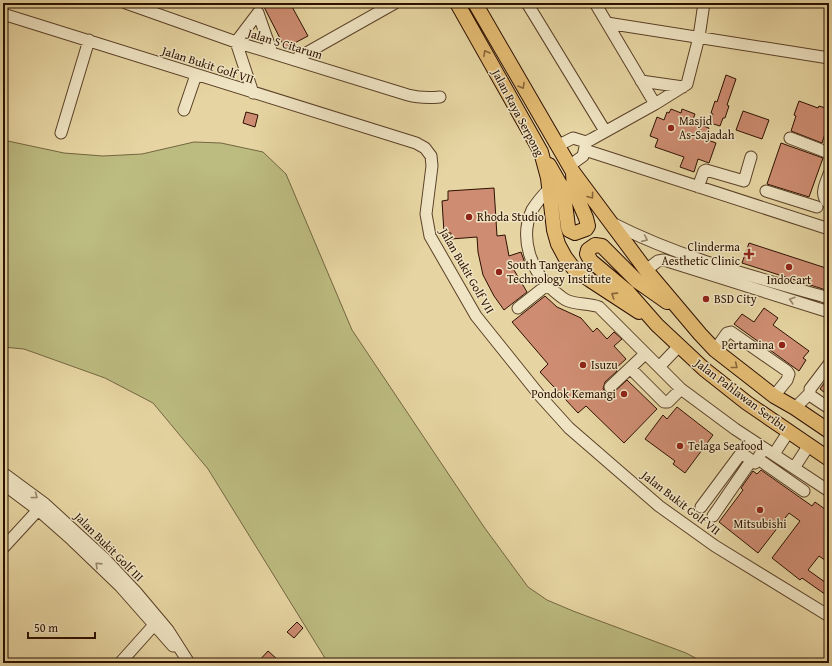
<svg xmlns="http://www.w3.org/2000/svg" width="832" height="666" font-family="'Gentium Book Plus',serif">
<rect width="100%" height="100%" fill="#e6d5a2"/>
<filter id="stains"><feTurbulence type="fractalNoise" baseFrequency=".005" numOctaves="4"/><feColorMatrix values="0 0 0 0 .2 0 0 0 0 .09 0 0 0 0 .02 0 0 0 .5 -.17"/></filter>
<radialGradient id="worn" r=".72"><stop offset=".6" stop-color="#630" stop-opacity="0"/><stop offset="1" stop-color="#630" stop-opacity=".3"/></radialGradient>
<path fill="#bcbb80" stroke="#746640" d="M3 140 64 153 103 156 142 154 194 142 221 143 263 152 286 174 352 330 484 527 528 587 547 600 573 611 686 653 705 663H328L208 469 153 403 105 378 24 349 3 347Z"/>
<path fill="#ce8d72" stroke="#2d1000" d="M262 3H290L308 36 285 48Z
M726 75 736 79 727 105 729 106 725 118H723L720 126 710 123 713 114 711 113 715 101 717 102Z
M799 101 818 108 819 106 829 109V121L822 143 791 131 796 116 794 115Z
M671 109 681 113 682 109 695 114 692 122 709 128 705 139 716 143 709 163 698 159 694 172 680 167 684 157 655 147 658 139 650 136 657 117 664 120 667 112 669 113Z
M743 111 769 120 762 139 736 130Z
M246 112 258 115 255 127 243 123Z
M781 143 823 158 809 197 767 184Z
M494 188 497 236 505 235 509 256 521 252 526 266 514 270 527 292 504 310 494 296 483 275 478 252 477 237 451 239V233H444L442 201 448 200V191Z
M749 243 829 269V291L742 263Z
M545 296 557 307 581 318 593 332 597 328 607 339 614 332 622 339 614 346 626 359 615 369 617 371 605 382 603 389 608 394H612L627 380 657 409 624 443 586 406 578 413 540 372 548 364 512 322Z
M764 308 778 318 773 325 809 351 803 358 806 360 799 371 734 324 742 314 754 322Z
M829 376V396L820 389Z
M677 407 713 435 685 473 673 464 675 461 645 439 663 415 667 419Z
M761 470 812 506 815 502 829 512V563L819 556 808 570 829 585V597L802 578 800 580 772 558 800 521 789 513 758 553 719 522 743 490 741 488 753 471 757 474Z
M297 622 303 628 294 638 287 632Z
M268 651 277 659 281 663H257Z"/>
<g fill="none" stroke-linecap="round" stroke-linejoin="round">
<defs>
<path id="minor" d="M126 3 236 42 408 95C419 98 429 98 440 97
M527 3 605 131
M595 3 655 104
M3 14 416 143 425 148 431 156 432 166 426 214 430 236 476 316 541 397 569 428 659 506 715 546 829 616
M607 23 829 58
M294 60 395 3
M641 81 683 87
M687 84 699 37 704 3
M253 93 236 42 258 13 272 53
M184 110 196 75
M61 133 89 40
M790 138 829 153
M557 146 573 138 586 142 592 139 655 104 687 84
M585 150 829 229
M569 166 583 156 586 143
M829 174C825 185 819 195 829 204
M698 187 704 171 706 170 744 181 751 157
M550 188C543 195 537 202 532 210 519 238 531 272 554 291 558 294 562 298 566 300 576 305 589 303 599 307L681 389 735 429 829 491
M766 191 817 207
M612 223C680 258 755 277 829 298
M646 270 658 261 664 260 829 312
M518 308 547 285
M715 350 727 333 731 332 787 371 789 374 787 380 774 396
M659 367 679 346
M630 368 664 402H668L681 389
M610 387 645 354
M810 393 811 396 829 408
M795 408 810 393V389L829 364
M774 454 789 431
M758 459 804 491
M794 468 809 445
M3 473 45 504 104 558 136 592 168 630 189 663
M3 484 38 510 72 540 120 586 173 646
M701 507 739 456 742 454 744 455 755 463 764 448
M713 516 751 461
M3 548 38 510
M120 663 154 625"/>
<path id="major" d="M457 3 541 152 548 178 554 230 558 244 565 257 574 269 590 280 639 312
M475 3 573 172 646 270 700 334 715 350 774 396 795 408 829 431
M549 165 561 186 565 203 568 227 569 230 575 233 586 229 588 226 586 218 574 190 573 173
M667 302 637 281 602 246 595 245 588 250 587 254 591 261 628 292 657 325 704 369 747 403 829 459"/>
</defs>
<use href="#minor" stroke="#5b4128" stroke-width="13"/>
<use href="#major" stroke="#2d1000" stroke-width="16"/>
<use href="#minor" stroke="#efe4c3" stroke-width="11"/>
<use href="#major" stroke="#e3ba71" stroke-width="14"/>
</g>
<defs><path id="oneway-chevron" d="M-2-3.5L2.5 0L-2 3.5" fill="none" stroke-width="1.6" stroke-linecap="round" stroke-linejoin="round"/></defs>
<g stroke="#886538">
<use href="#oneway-chevron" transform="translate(486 53) rotate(-120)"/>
<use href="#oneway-chevron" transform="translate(522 86) rotate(60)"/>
<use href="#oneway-chevron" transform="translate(591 196) rotate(53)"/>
<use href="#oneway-chevron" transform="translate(614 295) rotate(-147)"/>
<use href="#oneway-chevron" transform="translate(735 366) rotate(39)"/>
</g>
<g stroke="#98856b">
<use href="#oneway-chevron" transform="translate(645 239) rotate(24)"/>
<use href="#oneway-chevron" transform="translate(792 300) rotate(-163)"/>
<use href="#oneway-chevron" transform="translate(35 496) rotate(37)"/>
<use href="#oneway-chevron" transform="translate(98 565) rotate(-136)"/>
</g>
<g fill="#8f2418" stroke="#efe4c3" stroke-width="1.5">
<circle cx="671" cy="128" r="4"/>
<circle cx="469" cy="217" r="4"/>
<path d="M747 248h4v4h4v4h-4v4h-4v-4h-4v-4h4z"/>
<circle cx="789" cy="267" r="4"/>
<circle cx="499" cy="272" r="4"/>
<circle cx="706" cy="299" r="4"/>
<circle cx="782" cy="345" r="4"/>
<circle cx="583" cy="365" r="4"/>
<circle cx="624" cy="394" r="4"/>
<circle cx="680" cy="446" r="4"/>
<circle cx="760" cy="510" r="4"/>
</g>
<g text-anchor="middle" stroke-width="3" stroke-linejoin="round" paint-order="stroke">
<g font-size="12" fill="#2d1000" stroke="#efe4c3">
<text transform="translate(285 44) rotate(17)" y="4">Jalan S Citarum</text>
<text transform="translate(208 65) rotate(18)" y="4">Jalan Bukit Golf VII</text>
<text transform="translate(518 113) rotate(62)" y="4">Jalan Raya Serpong</text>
<text transform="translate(467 271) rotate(60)" y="4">Jalan Bukit Golf VII</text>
<text transform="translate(741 395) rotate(37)" y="4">Jalan Pahlawan Seribu</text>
<text transform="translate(681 503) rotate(38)" y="4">Jalan Bukit Golf VII</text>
<text transform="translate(109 547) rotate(45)" y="4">Jalan Bukit Golf III</text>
</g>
<g font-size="12" fill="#2d1000" stroke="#efe4c3" text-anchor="start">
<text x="679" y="125">Masjid<tspan x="679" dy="14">As-Sajadah</tspan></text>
<text x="477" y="221">Rhoda Studio</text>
<text x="740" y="251" text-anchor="end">Clinderma<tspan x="740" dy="14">Aesthetic Clinic</tspan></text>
<text x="507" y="269">South Tangerang<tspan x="507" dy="14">Technology Institute</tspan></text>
<text x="789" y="284" text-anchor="middle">IndoCart</text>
<text x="714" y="303">BSD City</text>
<text x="774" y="349" text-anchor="end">Pertamina</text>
<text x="591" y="369">Isuzu</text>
<text x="616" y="398" text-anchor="end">Pondok Kemangi</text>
<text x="688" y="450">Telaga Seafood</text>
<text x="760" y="528" text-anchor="middle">Mitsubishi</text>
</g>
</g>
<rect width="832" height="666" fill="none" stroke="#e6d5a2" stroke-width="16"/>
<rect x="4" y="4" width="824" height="658" fill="none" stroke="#2d1000" stroke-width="2"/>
<rect x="8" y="8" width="816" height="650" fill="none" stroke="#2d1000"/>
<path d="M28 632v6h67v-6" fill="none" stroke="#2d1000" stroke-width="2"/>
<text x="34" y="632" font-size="12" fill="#2d1000" stroke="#efe4c3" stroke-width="3" paint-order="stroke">50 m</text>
<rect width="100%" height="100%" filter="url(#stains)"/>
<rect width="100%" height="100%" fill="url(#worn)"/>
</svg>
